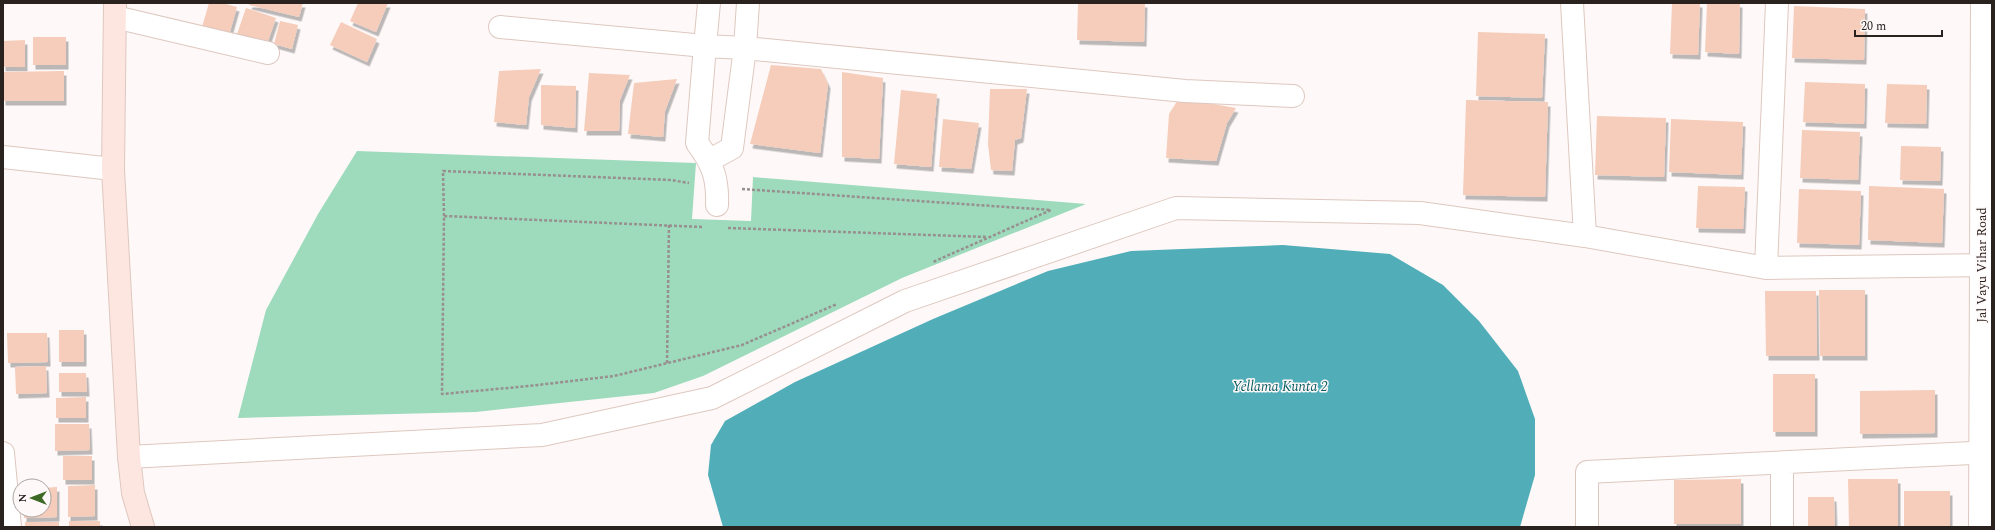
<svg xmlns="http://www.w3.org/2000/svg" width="1995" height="530" font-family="Spectral,serif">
<defs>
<filter id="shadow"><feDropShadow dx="2.5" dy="4.5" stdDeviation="0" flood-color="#0004"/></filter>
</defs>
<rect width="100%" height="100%" fill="#fef9f8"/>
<path fill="#9edabc" d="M357 151 696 163 692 219 751 221 753 177 1086 204 902 278 703 376 654 393 476 412 238 418 266 310 318 214Z"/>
<path fill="#51aeb9" d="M1283 245 1390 254 1443 285 1479 321 1518 371 1535 419V475L1520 527H723L708 475 711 445 725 421 795 382 933 319 1048 271 1131 251Z"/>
<path fill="#f6ccba" filter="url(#shadow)" d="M209 3H222L237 7 229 35 202 27Z
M250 3H303L299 17 249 5Z
M358 3H388L376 32 350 21Z
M1078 3H1145L1144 42 1077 40Z
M1672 3H1700L1698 55 1670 54Z
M1707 3H1740L1739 54 1705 52Z
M1794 6 1865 9 1864 60 1792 58Z
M246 8 276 18 266 47 236 37Z
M280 21 298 25 292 49 274 44Z
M341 22 377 39 367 62 330 45Z
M1478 32 1545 34 1542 98 1476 96Z
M33 37H66V65H33Z
M25 40V67H3V41Z
M771 65 821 69 828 84 820 153 750 144Z
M541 69 529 97 526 125 494 122 499 71Z
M64 71V101H3V72Z
M842 72 883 78 879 159 842 157Z
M589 73 630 75 620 100 619 131H584Z
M677 79 665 111 663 137 628 134 634 83Z
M1805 82 1865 84 1864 124 1803 122Z
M1887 84 1927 85 1926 124 1885 123Z
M541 85 576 86 575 128 541 125Z
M990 89H1027L1021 138 1015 140 1012 171 991 170 988 144Z
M901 90 937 94 931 167 894 164Z
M1179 98 1236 108 1227 123 1216 161 1166 158 1169 114Z
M1466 100 1548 102 1545 197 1463 195Z
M1597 116 1666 118 1664 177 1595 175Z
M943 119 979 123 971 169 939 167Z
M1671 119 1743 122 1741 175 1669 172Z
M1802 130 1860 132 1858 180 1800 178Z
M1901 146 1941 147 1940 181 1900 180Z
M1698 186 1745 187 1743 229 1696 228Z
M1869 186 1944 189 1942 243 1868 240Z
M1799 189 1861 191 1859 245 1797 243Z
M1819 290H1865V356H1820Z
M1765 291H1816L1817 356H1766Z
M59 330H84V362H59Z
M7 333H47L48 362 8 363Z
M46 366 47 393 16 394 15 367Z
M59 373H86L87 392H59Z
M1773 374H1815V432H1773Z
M1935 390V433L1860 434V391Z
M86 397V418H56V398Z
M55 424H89L90 450 55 451Z
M63 456H92V480H63Z
M1741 479V524H1674V480Z
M1848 479H1898V527H1849Z
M95 485V516L68 517V486Z
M57 487V517L24 518V510H44V488Z
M1904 491H1950V527H1904Z
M1808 497H1834L1835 527H1808Z
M69 521H100V527H69Z
M25 522H59V527H25Z"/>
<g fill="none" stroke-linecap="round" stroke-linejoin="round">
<defs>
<path id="minor" d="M1572 3 1585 236
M115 17 268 53
M500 27 705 46 709 3
M3 157 113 169
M710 160 732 148 745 48 748 3
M717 205C718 179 713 164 697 143L705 46 745 48 1185 91 1293 96
M1766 268 1777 3
M3 453 10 527
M129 457 542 435 712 398 905 301 1176 208 1420 213 1585 236 1766 268 1992 265
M1782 463V527
M1587 527V472L1992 452"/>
<path id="tertiary" d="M1980 527 1982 3"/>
<path id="secondary" d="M115 3 113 169 129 457 133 493 143 527"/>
</defs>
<use href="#minor" stroke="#ddc8bf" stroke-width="24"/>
<use href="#tertiary" stroke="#ddc8bf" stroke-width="24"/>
<use href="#secondary" stroke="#ddc8bf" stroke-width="24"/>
<path stroke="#97908e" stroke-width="2.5" stroke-dasharray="3 2" stroke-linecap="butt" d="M742 189 1051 210 933 262
M444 216 443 171 671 180 689 183
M702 227 444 216 442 394 529 386 614 376 742 345 837 304
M728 228 987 237
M667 363 669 224"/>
<use href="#minor" stroke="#fff" stroke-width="22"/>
<use href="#tertiary" stroke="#fff" stroke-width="22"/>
<use href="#secondary" stroke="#fee6e0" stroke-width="22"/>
</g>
<g text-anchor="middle" stroke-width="3" stroke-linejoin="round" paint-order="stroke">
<g font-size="13" fill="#2a221f" stroke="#fef9f8">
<text transform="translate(1981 265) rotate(-90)" y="5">Jal Vayu Vihar Road</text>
</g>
<g font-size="14" font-style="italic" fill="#0b5d65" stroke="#fef9f8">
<text x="1280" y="391">Yellama Kunta 2</text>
</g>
</g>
<rect width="1995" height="530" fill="none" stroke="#2a221f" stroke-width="8"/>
<g transform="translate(32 498) rotate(270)"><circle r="19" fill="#fef9f8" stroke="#a9a3a1"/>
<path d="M0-3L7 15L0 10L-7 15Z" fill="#3d6926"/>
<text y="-6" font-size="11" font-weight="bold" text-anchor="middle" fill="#2a221f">N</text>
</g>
<path d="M1855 30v6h87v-6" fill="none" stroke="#2a221f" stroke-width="2"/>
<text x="1861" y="30" font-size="12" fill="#2a221f" stroke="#fef9f8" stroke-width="3" paint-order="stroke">20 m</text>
</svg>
